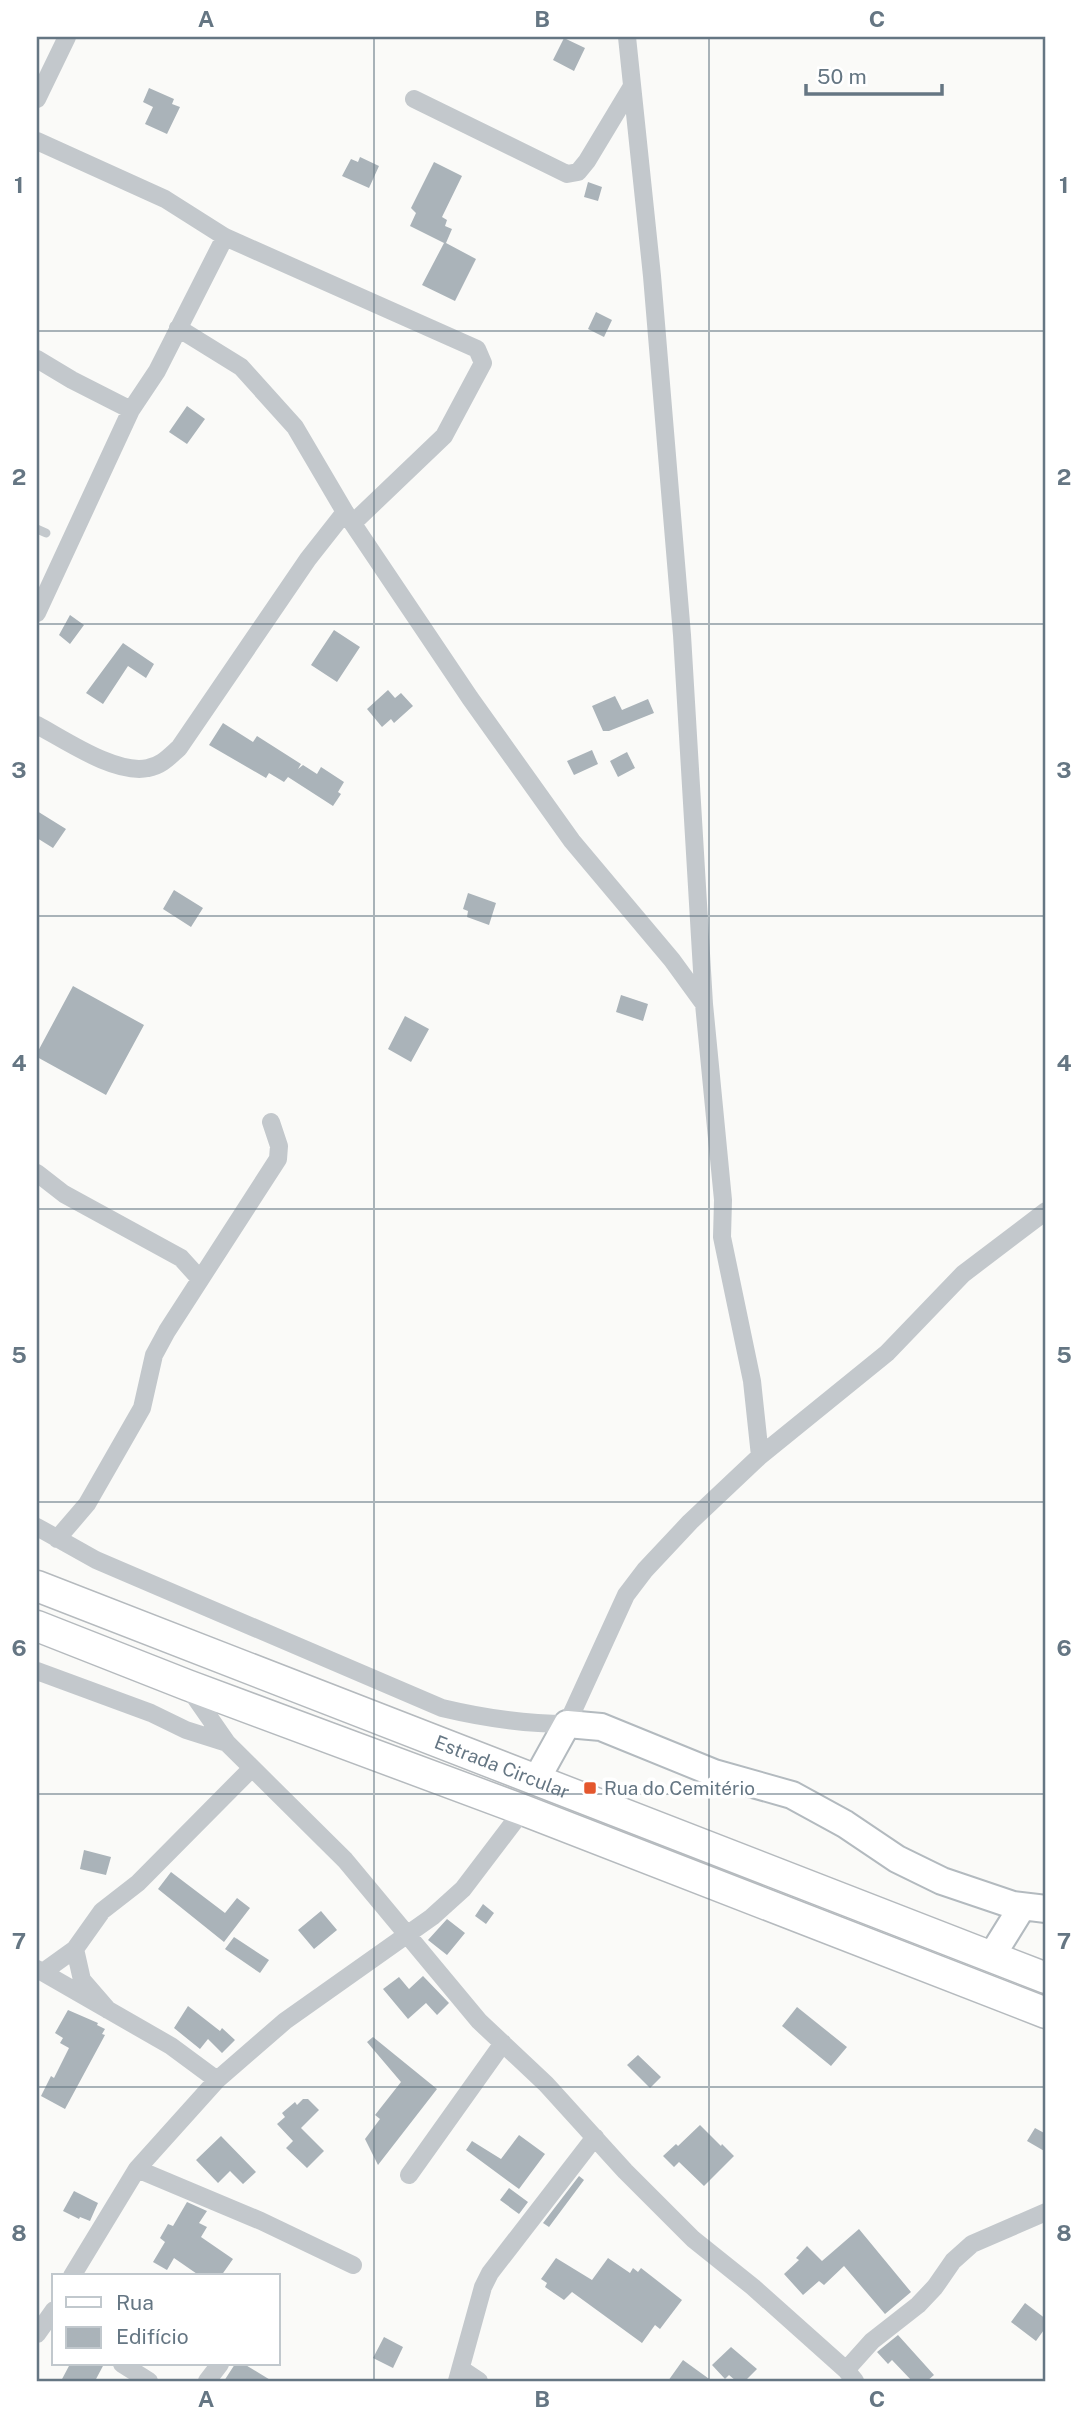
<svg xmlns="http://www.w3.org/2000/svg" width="1083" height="2418" font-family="'Public Sans',sans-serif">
<rect width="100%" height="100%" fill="#fafaf8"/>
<path fill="#aab3b9" d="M564 38 585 48 574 71 553 60Z
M149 88 174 99 172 104 180 107 167 134 145 124 153 107 143 102Z
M360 157 379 166 369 188 342 176 351 159 358 162Z
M434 162 462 176 442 217 447 220 445 226 452 229 446 243 476 259 455 301 422 285 444 243 410 226 416 213 411 208Z
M588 182 602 187 598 201 584 197Z
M596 312 612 320 604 337 588 329Z
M187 406 205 419 187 444 169 432Z
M70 615 84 625 70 644 59 635Z
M334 630 360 647 337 682 311 665Z
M123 643 154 664 146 678 128 666 103 704 86 693Z
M388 690 395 698 401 693 413 706 394 723 391 719 382 727 367 709Z
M615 696 622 710 648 699 654 713 609 731H603L592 706Z
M223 723 253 742 257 736 301 764 298 769 303 765 317 774 321 767 344 782 338 792 341 794 333 806 288 777 284 782 269 773 266 778 209 745Z
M592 750 598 764 574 775 567 761Z
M627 752 635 768 618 777 610 761Z
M37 811 66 829 53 848 37 838Z
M174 890 203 908 191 927 163 909Z
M468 893 496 903 489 925 467 917 468 911 463 909Z
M73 986 144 1025 106 1095 37 1057V1053Z
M621 995 648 1004 643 1021 616 1012Z
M405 1016 429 1029 411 1062 388 1049Z
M84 1850 111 1857 106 1875 80 1869Z
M171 1872 225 1913 237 1898 250 1908 224 1942 158 1889Z
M483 1904 494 1913 486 1924 475 1916Z
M321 1911 337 1930 314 1949 298 1930Z
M447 1919 465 1933 447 1955 428 1940Z
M234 1937 269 1960 260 1973 225 1949Z
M423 1976 449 2003 437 2015 426 2003 408 2019 383 1989 399 1977 409 1989Z
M188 2006 220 2031 222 2028 235 2040 222 2053 208 2039 200 2049 174 2028Z
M797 2007 847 2047 831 2066 782 2026Z
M68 2010 98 2023 97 2025 105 2029 102 2034 105 2035 65 2109 41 2096 51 2076 54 2078 69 2048 60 2043 63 2038 55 2033Z
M373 2037 437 2089 378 2165 365 2139 380 2119 375 2115 401 2082 367 2042Z
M638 2055 661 2077 650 2088 627 2065Z
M303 2099H308L319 2110 301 2128 324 2151 307 2168 286 2148 293 2141 277 2124 285 2117 282 2113 295 2102 297 2105Z
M700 2125 721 2146 722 2144 734 2156 704 2186 679 2162 674 2167 663 2156 676 2144 678 2146Z
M1035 2128 1046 2134V2152L1027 2141Z
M519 2135 545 2154 519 2189 466 2150 472 2141 501 2159Z
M221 2136 256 2172 243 2184 230 2171 218 2183 196 2160Z
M579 2176 584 2180 549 2227 543 2223Z
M509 2188 528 2202 519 2214 500 2200Z
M74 2191 98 2203 90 2221 80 2217 79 2219 63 2211Z
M187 2202 207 2211 199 2223 207 2227 201 2237 233 2259 221 2276H200L174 2258 167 2270 153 2262 165 2242 160 2238 168 2224 173 2226Z
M859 2229 911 2292 885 2314 844 2266 824 2285 819 2281 803 2295 784 2274 799 2260 796 2258 807 2246 822 2261Z
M556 2258 592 2280 608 2258 630 2273 633 2268 638 2272 641 2268 682 2300 660 2329 655 2325 642 2343 572 2292 564 2300 545 2287 547 2283 541 2279Z
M1025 2303 1046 2319V2327L1036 2341 1011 2322Z
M898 2335 934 2375 927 2381H912L892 2360 888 2364 877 2352Z
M384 2337 403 2347 393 2368 373 2358Z
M731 2347 757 2369 745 2381H736L729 2375 725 2379 712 2365Z
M683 2360 712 2381H668Z
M70 2364H104L95 2381H61Z
M235 2364H244L272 2381H224Z"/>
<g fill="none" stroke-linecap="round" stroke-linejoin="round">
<defs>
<path id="secondary" d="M536 1780 567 1724 601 1727 714 1773 792 1795 845 1824 897 1859 942 1881 1013 1905 1046 1909
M991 1957 1022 1907"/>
<g id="primary">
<path id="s1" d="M37 1586 1046 1978"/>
<path d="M37 1626 187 1685 523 1810 1046 2013"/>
</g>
</defs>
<use href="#secondary" stroke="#b3babf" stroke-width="30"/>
<use href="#primary" stroke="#b5babe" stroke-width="33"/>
<path stroke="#c3c8cc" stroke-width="9" d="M37 529 46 533"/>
<path stroke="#c3c8cc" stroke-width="18" d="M627 37 652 276 682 635 704 1004 723 1200 722 1237 752 1381 760 1456
M37 99 67 37
M414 99 567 174 578 172 587 161 631 88
M37 141 165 199 225 237 477 349 483 363 444 436 353 523
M178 328 241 367 295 427 345 512 470 698 572 841 672 960 704 1004
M37 359 72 380 131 410 157 371 225 237
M37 613 131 410
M37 725C65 740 116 775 148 768 161 766 169 757 179 748L308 559 345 512
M37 1173 64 1194 181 1258 200 1279
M37 1527 96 1560 442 1708C484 1718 524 1724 567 1724L626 1595 645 1570 690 1522 760 1456 887 1353 963 1274 1046 1211
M57 1539 87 1504 142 1408 154 1355 167 1331 278 1159 279 1146 271 1122
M37 1671 151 1713 186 1730 227 1743
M188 1687 227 1743 345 1860 479 2021 546 2084 625 2171 693 2239 753 2287 846 2370 855 2381
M37 1969 171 2046 217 2080
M43 1972 75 1949
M108 2010 82 1980 75 1949 102 1911 138 1883 252 1768
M137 2169 261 2221 353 2265
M409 2175 503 2043
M72 2276 137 2169 217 2080 285 2021 432 1917 463 1889 523 1810
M37 2334 54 2310
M122 2364 149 2381
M461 2369 479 2381
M846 2370 872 2341 918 2305 935 2287 953 2261 972 2244 1046 2212
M207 2381 220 2364
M457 2381 483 2287 490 2273 595 2137"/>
<use href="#secondary" stroke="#fff" stroke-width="26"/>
<use href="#primary" stroke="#fff" stroke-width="30"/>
</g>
<path fill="none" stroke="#657683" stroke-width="2" stroke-opacity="0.55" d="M374 37V2381M709 37V2381M37 331H1046M37 624H1046M37 916H1046M37 1209H1046M37 1502H1046M37 1794H1046M37 2087H1046"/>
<rect fill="#e4572e" stroke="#fff" stroke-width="2.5" x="583" y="1781" width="14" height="14" rx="3.5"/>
<g text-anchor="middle" stroke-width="7" stroke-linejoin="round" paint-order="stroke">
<g font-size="19" fill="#657683" stroke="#fff">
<text dy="7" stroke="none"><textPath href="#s1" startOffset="499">Estrada Circular</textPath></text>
</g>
<g font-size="19" fill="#657683" stroke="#fff" text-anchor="start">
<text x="604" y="1795">Rua do Cemitério</text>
</g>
</g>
<rect width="1083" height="2418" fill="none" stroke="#ffffff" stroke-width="77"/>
<rect x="52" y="2274" width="228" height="91" fill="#ffffff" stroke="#c1c8cd" stroke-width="2"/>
<rect x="66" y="2297" width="35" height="10" fill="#ffffff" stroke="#c1c8cd" stroke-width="2"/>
<text x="116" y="2310" font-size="21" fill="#657683">Rua</text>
<rect x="66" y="2327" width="35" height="21" fill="#aab3b9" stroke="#c1c8cd" stroke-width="2"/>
<text x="116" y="2344" font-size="21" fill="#657683">Edifício</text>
<path d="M806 84v10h136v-10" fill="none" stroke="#657683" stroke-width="3.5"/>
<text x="817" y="84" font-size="21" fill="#657683" stroke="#ffffff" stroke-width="5" paint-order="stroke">50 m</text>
<rect x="38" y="38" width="1006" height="2342" fill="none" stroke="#657683" stroke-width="2.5"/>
<g font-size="23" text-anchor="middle" font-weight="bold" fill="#657683">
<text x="206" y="27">A</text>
<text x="542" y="27">B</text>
<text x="877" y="27">C</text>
<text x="19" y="193">1</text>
<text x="1064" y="193">1</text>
<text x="19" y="485">2</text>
<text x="1064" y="485">2</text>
<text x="19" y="778">3</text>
<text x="1064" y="778">3</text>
<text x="19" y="1071">4</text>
<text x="1064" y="1071">4</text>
<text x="19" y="1363">5</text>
<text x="1064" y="1363">5</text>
<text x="19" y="1656">6</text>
<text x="1064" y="1656">6</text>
<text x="19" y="1949">7</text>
<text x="1064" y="1949">7</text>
<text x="19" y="2241">8</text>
<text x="1064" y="2241">8</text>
<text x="206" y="2407">A</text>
<text x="542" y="2407">B</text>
<text x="877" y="2407">C</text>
</g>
</svg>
